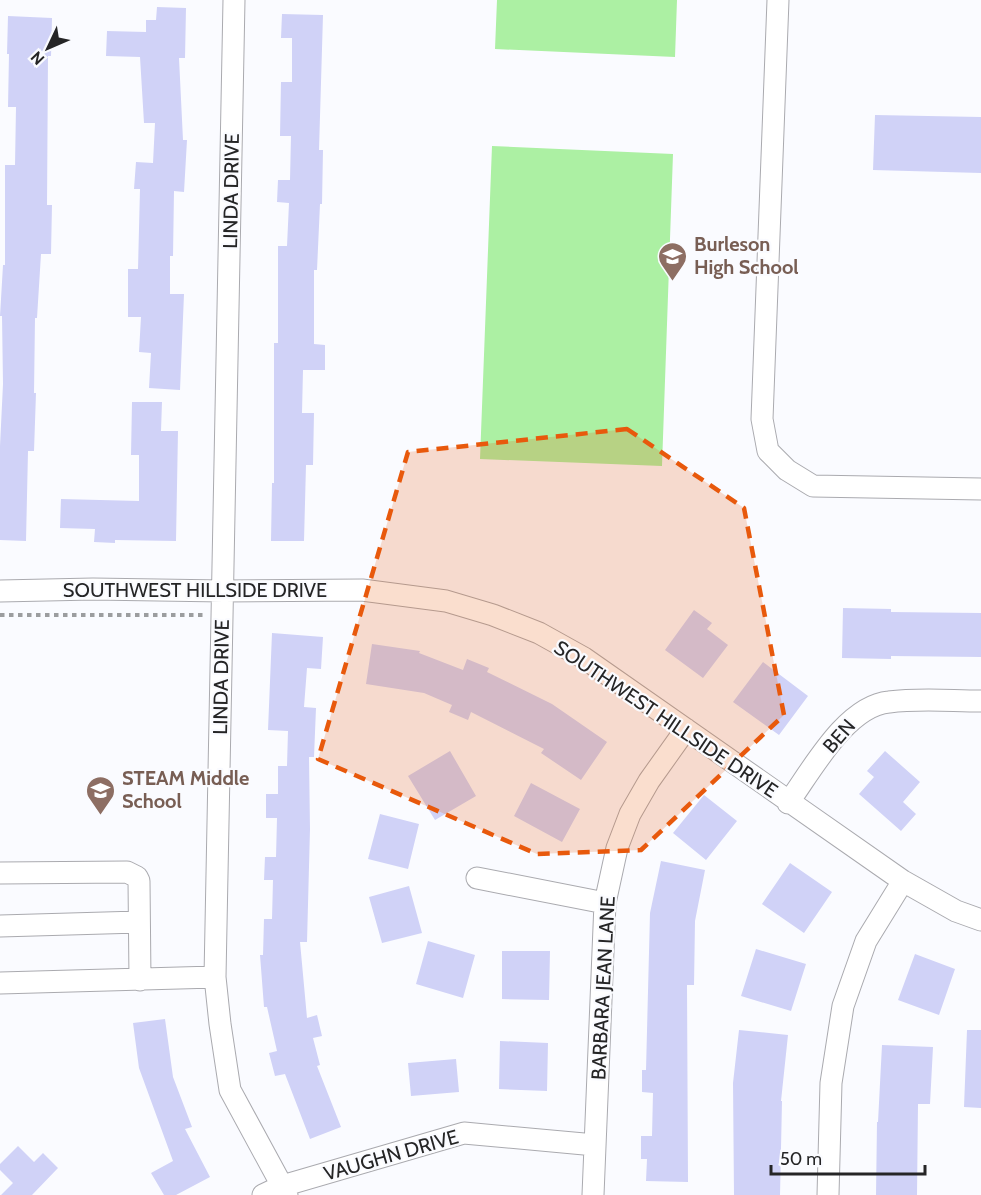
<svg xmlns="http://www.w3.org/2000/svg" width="981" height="1195" font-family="Cabin,sans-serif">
<rect width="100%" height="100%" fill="#fafbff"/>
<path fill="#acf0a3" d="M497 0H677L675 57 495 49Z
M492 146 673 154 662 466 480 459Z"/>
<path fill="#d0d2f7" d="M157 7 186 8 185 58H179L183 140H187L184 192 174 191 173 256H170V294H184L180 390 149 388 151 353 139 352 141 317H128V269H138L140 189H134L136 162 153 163 155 123H144L140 57 106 56 107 31 146 32V20H156Z
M282 14 323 15 319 150H323L322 204H320L317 270H314V344L325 345V370H303L302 413H314L313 465H306L304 541H271L272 483H274V343H278V246H287L289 203 277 202 278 180H290L291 136H280L281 82H292V38H281Z
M8 16 52 18 51 56H48L47 205H52L51 254H41L37 318H35L34 393H36L34 451H28L26 541 0 540V446L3 384 2 316H0L3 265H5V165H15L16 107H8L9 54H7Z
M875 115 981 117V173L873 170Z
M132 402H162L161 431H178L176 541 115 540V543L94 542 95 529 60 528 61 499 139 501V455H131Z
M843 608 891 609V612L981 613V657L891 656V659L842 658Z
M694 610 712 623 707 629 728 645 703 678 665 650Z
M272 633 323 637 321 669 307 668 304 707 316 708 314 757H309L310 829 307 942H300L307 1018 317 1015 322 1036 313 1038 320 1065 317 1066 341 1127 310 1139 285 1074 275 1076 269 1053 277 1051 267 1007H264L260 955H263L264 919H272L273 880H264L265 857H276L277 818H266V794H278V766H287L288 731 268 730Z
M372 644 420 651 419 653 463 670 467 659 489 668 487 672 552 704 607 742 581 780 541 753 544 749 471 712 468 720 449 712 452 705 424 693 366 684Z
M763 662 808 696 779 735 733 702Z
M450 751 476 796 435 820 408 776Z
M885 751 920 782 903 802 916 814 901 831 859 794 874 777 867 771Z
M531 783 580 809 562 842 514 816Z
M704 795 737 821 706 860 673 833Z
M380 814 419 824 408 869 368 859Z
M661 861 705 870 695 921 694 985H687L688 1182 646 1181 647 1159H641V1136H652L653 1093 642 1092V1070H646L650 913Z
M790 863 832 892 804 933 762 904Z
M409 886 422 933 382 943 369 897Z
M428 941 475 955 463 998 416 984Z
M756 949 806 964 791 1011 741 996Z
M502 951H550L549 1000 502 999Z
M915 954 955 969 939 1015 898 1000Z
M165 1019 173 1077 192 1127 185 1129 210 1177 176 1195H164L151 1173 173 1161 139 1068 133 1023Z
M739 1030 788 1035 781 1101H782L780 1195H734L733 1083Z
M967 1030H981V1108L964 1107Z
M500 1041 548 1043 547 1091 499 1089Z
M882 1045 933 1047 930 1104H918L917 1195H876L877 1122H878Z
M456 1059 459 1092 411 1096 408 1063Z
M18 1146 34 1162 43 1153 58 1168 32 1195H1L13 1183 0 1170V1164Z"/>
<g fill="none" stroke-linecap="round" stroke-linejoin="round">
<defs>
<path id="minor" d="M234 0 215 977 220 1024 230 1090 287 1195
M778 0 762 419 768 451 787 470 813 486 981 489
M0 591 93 589 223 591 362 590 446 601 493 615 539 633 584 658 903 881 956 911 981 920
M788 803C812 770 846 706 889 702 919 698 951 701 981 701
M0 873 127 872 137 877 139 881 140 980
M477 878 605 903
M0 926 139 922
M0 983 215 977
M263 1195 282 1186 464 1133 595 1145
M593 1195 605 903 617 848 630 814 649 781 686 729
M828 1195 831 1083 843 1006 866 941 903 881"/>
</defs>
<use href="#minor" stroke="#aaaaaf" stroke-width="23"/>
<path stroke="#9c9d9f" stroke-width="4" stroke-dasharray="4.5 4.5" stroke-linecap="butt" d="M0 615H203"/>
<use href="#minor" stroke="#fff" stroke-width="21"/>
</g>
<path fill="#e8590c" fill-opacity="0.2" stroke="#e8590c" stroke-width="4.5" stroke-dasharray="12 8" stroke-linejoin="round" d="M627 429 744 508 784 715 641 850 537 854 318 759 408 452Z"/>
<defs>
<symbol id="school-pin" viewBox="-11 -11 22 30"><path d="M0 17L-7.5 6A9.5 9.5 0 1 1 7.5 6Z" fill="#8d6e63" stroke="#fafbff"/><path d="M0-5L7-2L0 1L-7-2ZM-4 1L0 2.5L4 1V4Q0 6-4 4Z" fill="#fff"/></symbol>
</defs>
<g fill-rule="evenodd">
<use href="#school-pin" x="656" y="240" width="33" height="45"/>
<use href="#school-pin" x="84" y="774" width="33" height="45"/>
</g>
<g text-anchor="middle" stroke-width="4.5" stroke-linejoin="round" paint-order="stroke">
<g font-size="20" fill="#252526" stroke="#fafbff">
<text transform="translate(231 191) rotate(-89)" y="7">LINDA DRIVE</text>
<text x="195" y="597">SOUTHWEST HILLSIDE DRIVE</text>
<text transform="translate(221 677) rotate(-89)" y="7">LINDA DRIVE</text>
<text transform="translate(666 719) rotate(34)" y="7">SOUTHWEST HILLSIDE DRIVE</text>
<text transform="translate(839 736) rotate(-49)" y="7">BEN</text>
<text transform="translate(603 988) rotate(-87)" y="7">BARBARA JEAN LANE</text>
<text transform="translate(391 1155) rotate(-16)" y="7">VAUGHN DRIVE</text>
</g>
<g font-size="20" font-weight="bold" fill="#785e54" stroke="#fafbff" text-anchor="start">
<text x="694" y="251">Burleson<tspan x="694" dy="23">High School</tspan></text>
<text x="122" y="785">STEAM Middle<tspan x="122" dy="23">School</tspan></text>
</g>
</g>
<g transform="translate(48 48) rotate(226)" stroke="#fafbff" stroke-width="4.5" paint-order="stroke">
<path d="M0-4.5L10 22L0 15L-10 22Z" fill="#252526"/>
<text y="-9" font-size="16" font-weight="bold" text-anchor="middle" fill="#252526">N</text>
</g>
<path d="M771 1165v9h154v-9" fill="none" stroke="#252526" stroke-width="3"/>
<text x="780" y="1165" font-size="18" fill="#252526" stroke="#fafbff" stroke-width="4.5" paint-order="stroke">50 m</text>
</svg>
